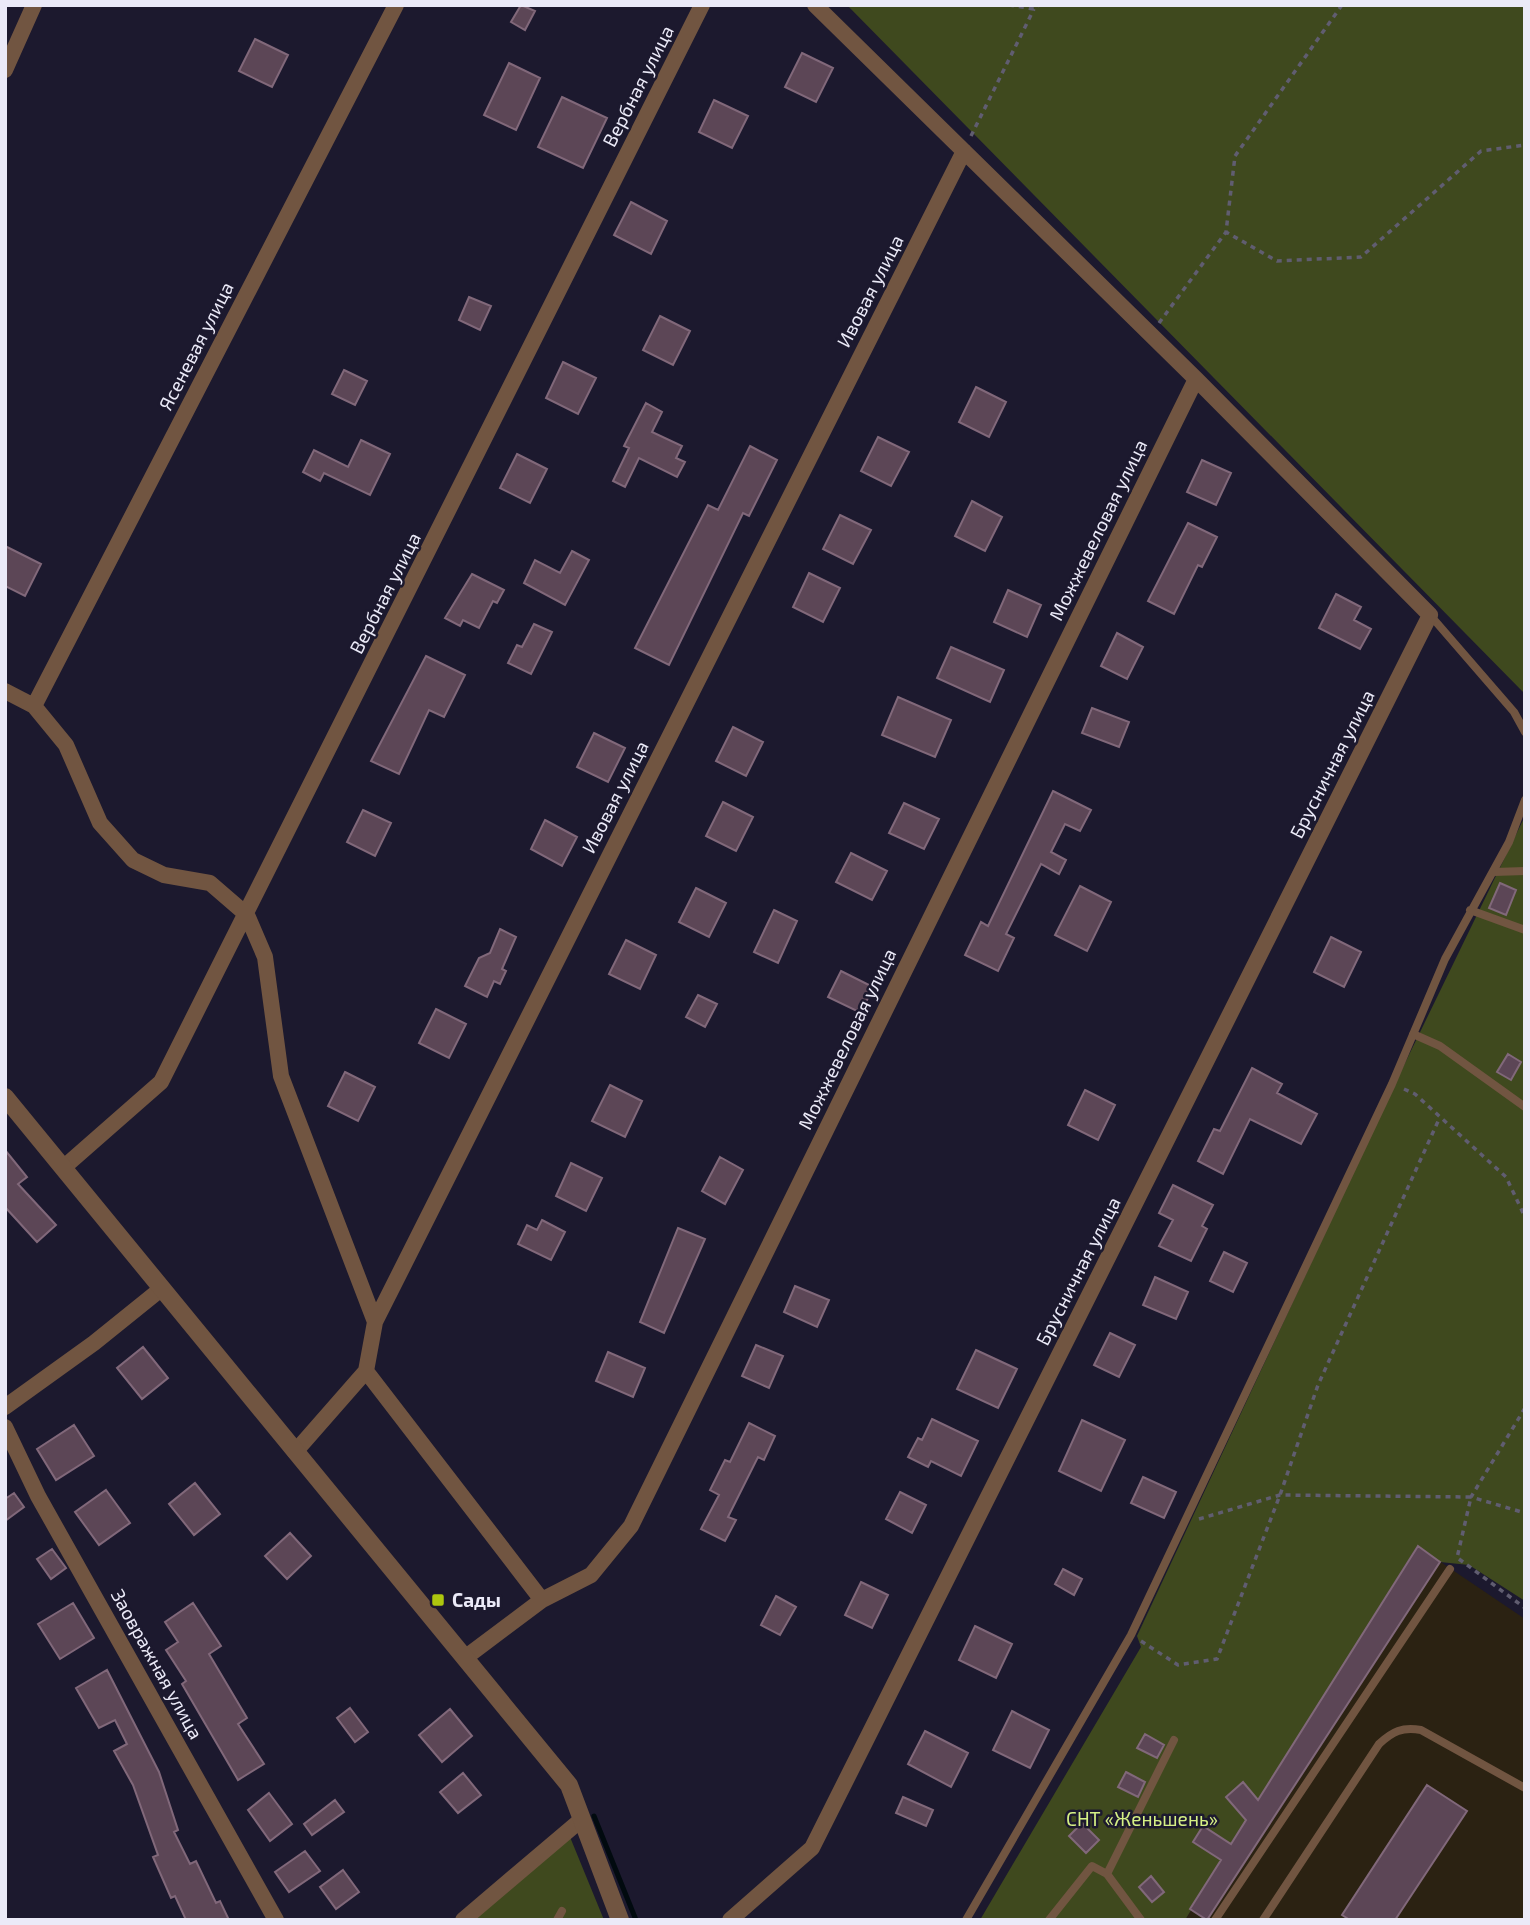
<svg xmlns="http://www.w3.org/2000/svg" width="1530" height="1925" font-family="'Exo 2',sans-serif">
<rect width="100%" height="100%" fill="#1c192e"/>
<path fill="#2b2212" d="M1417 1546 1525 1619V1920H1185Z"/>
<path fill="#3f491e" d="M847 5H1525V694Z
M1525 816V1601L1469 1565 1440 1562 1417 1546 1185 1920H980L1141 1647 1137 1636 1390 1094Z
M570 1837 604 1920H472Z"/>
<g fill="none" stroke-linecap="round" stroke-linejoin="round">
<path stroke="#010a0f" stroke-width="5" d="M594 1816 636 1920"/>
</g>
<path fill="#5c4656" stroke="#81687a" stroke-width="2" d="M521 5 535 11 525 30 511 22Z
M255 39 288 55 272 87 239 71Z
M802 53 833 68 816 102 785 87Z
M509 63 540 78 516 130 484 115Z
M562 97 607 118 583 168 538 147Z
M714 100 748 116 732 148 699 132Z
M631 202 667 221 651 254 614 235Z
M469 297 491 306 480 330 459 320Z
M660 316 690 331 673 365 643 350Z
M563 362 596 378 578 414 546 398Z
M344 370 367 381 355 405 332 394Z
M976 387 1006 402 989 437 959 422Z
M646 403 662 412 652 432 682 446 676 458 685 462 677 477 639 458 625 487 613 481 629 448 624 446Z
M878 437 909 452 891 486 861 471Z
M361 440 390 454 370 495 324 473 320 481 303 472 314 450 348 467Z
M750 446 777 460 749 516 743 513 669 665 635 648 708 505 718 510Z
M517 454 547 469 530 503 500 488Z
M1202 460 1231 473 1216 505 1187 492Z
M972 501 1002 517 985 551 955 536Z
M840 515 871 530 853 564 823 549Z
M1188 523 1217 537 1202 567 1198 565 1174 614 1148 601Z
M5 546 41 564 25 596 5 586Z
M572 551 589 560 565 605 524 583 535 560 560 573Z
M809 573 840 588 823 622 793 607Z
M472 574 504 590 497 603 493 601 479 628 463 620 460 626 445 618Z
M1008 590 1041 605 1027 637 994 622Z
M1336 594 1361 607 1354 620 1371 629 1360 649 1319 628Z
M534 624 552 632 531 674 508 663 517 645 522 647Z
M1117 633 1143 647 1127 679 1101 666Z
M951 647 1004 670 990 702 937 678Z
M426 656 465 675 444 717 429 710 399 774 371 761Z
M898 697 951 720 935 757 882 735Z
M1092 708 1129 722 1119 747 1082 733Z
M733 727 763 742 746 776 716 761Z
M594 733 625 748 608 782 577 767Z
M1053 791 1091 810 1080 831 1065 824 1051 852 1066 860 1059 874 1041 864 1006 934 1014 938 998 971 965 955 981 922 988 926Z
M723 802 753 817 736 851 706 836Z
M904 803 939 819 924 849 889 833Z
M363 810 391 823 375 856 347 842Z
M545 820 577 837 562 866 531 849Z
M851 853 887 871 872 900 836 882Z
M1500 883 1516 890 1506 915 1489 908Z
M1080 886 1111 902 1087 951 1055 935Z
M696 888 726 903 709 937 679 922Z
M774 910 797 921 778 963 754 952Z
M500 929 516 937 502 969 506 971 500 984 494 981 487 997 465 986 479 958 490 953Z
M1331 937 1361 952 1344 987 1314 972Z
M626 940 656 955 640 989 609 974Z
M841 971 873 987 861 1013 828 997Z
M698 995 717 1004 705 1027 686 1017Z
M436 1009 466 1024 449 1058 419 1043Z
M1508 1054 1521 1062 1511 1080 1497 1072Z
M1252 1068 1282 1084 1277 1093 1317 1114 1301 1144 1250 1119 1223 1174 1198 1161 1214 1129 1220 1131Z
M345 1072 375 1087 358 1121 328 1106Z
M610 1085 642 1101 625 1137 592 1121Z
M1085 1090 1115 1105 1098 1140 1068 1125Z
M5 1150 27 1177 18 1184 56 1225 37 1242 5 1207Z
M720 1157 743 1170 725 1204 702 1191Z
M571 1163 602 1178 586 1211 556 1196Z
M1173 1185 1213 1205 1202 1226 1207 1229 1191 1261 1159 1246 1173 1220 1159 1213Z
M542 1220 565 1232 551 1260 518 1244 527 1225 537 1230Z
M678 1228 705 1239 664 1333 640 1322Z
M1224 1252 1247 1263 1233 1292 1210 1281Z
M1155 1277 1188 1292 1176 1319 1143 1305Z
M795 1286 829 1300 817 1327 784 1312Z
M1110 1333 1135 1345 1119 1377 1094 1365Z
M756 1345 783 1356 769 1388 742 1376Z
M143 1347 168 1378 142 1399 117 1368Z
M976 1350 1017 1369 998 1408 957 1389Z
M608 1352 645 1368 633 1397 596 1381Z
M932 1419 978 1441 961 1476 931 1461 928 1467 908 1457 918 1438 922 1440Z
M1082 1420 1125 1440 1101 1491 1059 1471Z
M749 1423 775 1436 764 1460 758 1457 728 1517 736 1520 725 1541 701 1529 719 1495 710 1490 725 1460 730 1462Z
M74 1425 94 1456 56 1480 37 1449Z
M1143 1477 1176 1492 1164 1518 1131 1503Z
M195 1483 220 1514 194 1535 169 1504Z
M106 1490 130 1523 99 1545 75 1512Z
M900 1492 926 1505 912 1533 886 1519Z
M14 1493 24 1507 5 1521V1499Z
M290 1533 311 1556 287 1579 265 1556Z
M1418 1546 1440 1562 1207 1920 1190 1909 1221 1860 1193 1842 1203 1826 1231 1844 1246 1820 1226 1797 1243 1782 1258 1800Z
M52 1549 66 1568 51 1579 37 1559Z
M1063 1569 1082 1579 1074 1595 1055 1584Z
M861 1582 888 1595 872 1628 845 1615Z
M776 1596 796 1607 780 1635 761 1625Z
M73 1603 94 1638 60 1659 38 1624Z
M193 1603 221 1646 209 1654 247 1718 238 1724 264 1764 238 1780 182 1684 186 1681 166 1650 178 1642 165 1622Z
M975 1626 1012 1644 996 1678 959 1660Z
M107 1670 159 1772 178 1830 174 1832 190 1864 196 1861 216 1903 220 1901 229 1920H186L175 1896 171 1898 153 1857 158 1855 133 1785 114 1751 127 1744 115 1720 99 1728 76 1688Z
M350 1708 368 1732 355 1742 337 1718Z
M450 1709 472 1736 442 1762 419 1735Z
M1012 1711 1049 1730 1030 1768 993 1750Z
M925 1731 968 1753 951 1787 908 1764Z
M1145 1734 1164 1745 1157 1758 1137 1748Z
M1126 1772 1145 1782 1138 1797 1118 1787Z
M463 1773 481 1795 458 1813 440 1792Z
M1427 1785 1467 1811 1395 1920H1350L1342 1915Z
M269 1793 292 1824 270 1841 248 1810Z
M903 1797 933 1810 926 1826 896 1813Z
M335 1800 344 1812 312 1835 304 1824Z
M1082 1823 1099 1840 1086 1853 1069 1836Z
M305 1851 320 1871 289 1892 275 1872Z
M343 1870 359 1892 336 1909 320 1887Z
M1151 1876 1164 1892 1152 1902 1139 1887Z"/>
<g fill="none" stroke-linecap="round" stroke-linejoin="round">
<path stroke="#605d70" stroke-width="3.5" stroke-dasharray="5 5" stroke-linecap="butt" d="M1009 5 1034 9 1039 5
M1342 5 1235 156 1226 232 1277 261 1361 257 1481 151 1525 145
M971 136 1034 9
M1159 323 1226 232
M1404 1089 1415 1094 1506 1177 1525 1217
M1525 1408 1471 1497 1525 1513
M1199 1519 1280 1495 1471 1497 1457 1558
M1459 1559 1525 1608
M1141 1641 1178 1665 1217 1659 1280 1495 1318 1385 1440 1117"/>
<path stroke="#715541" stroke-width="8" d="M1430 615 1514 712 1525 732
M1494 872 1525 871
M1470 910 1525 930
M1413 1034 1440 1046 1525 1107
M1107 1874 1174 1740
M557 1920 562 1911
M966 1920 1131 1635 1392 1084 1445 959 1509 842 1525 800
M1049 1920 1092 1866 1107 1874 1141 1920
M1215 1920 1450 1569
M1263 1920 1379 1744C1393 1731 1402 1727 1421 1730L1525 1788"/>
<path stroke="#715541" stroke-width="16" d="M5 70 34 5
M5 691 34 706 66 745 100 823 133 860 164 875 210 883 247 915 265 957 281 1076 375 1322
M34 706 396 5
M63 1168 161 1082 702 5
M366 1371 542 1600
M5 1407 94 1343 161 1289
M5 1427 38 1496 276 1920
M295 1452 366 1371 375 1322 964 151
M466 1657 542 1600 591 1575 631 1526 1196 379
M463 1920 582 1819
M730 1920 812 1848 1430 615 1196 379 815 5"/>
<path stroke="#715541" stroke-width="18" d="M5 1097 569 1785 620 1920"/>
</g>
<rect fill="#adc60e" stroke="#1c192e" stroke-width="2.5" x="431" y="1593" width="14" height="14" rx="3.5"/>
<g text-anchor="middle" stroke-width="5" stroke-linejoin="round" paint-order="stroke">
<g font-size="19" fill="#ebeaf8" stroke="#1c192e">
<text transform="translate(638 86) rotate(-63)" y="7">Вербная улица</text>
<text transform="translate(870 291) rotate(-63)" y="7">Ивовая улица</text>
<text transform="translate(196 346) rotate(-63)" y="7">Ясеневая улица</text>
<text transform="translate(1098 530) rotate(-64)" y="7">Можжевеловая улица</text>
<text transform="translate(385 593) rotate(-63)" y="7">Вербная улица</text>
<text transform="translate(1332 764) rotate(-63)" y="7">Брусничная улица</text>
<text transform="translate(615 797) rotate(-63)" y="7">Ивовая улица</text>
<text transform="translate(847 1039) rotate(-64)" y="7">Можжевеловая улица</text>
<text transform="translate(1078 1271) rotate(-63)" y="7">Брусничная улица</text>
<text transform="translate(157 1664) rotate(61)" y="7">Заовражная улица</text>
</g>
<g font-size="19" font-weight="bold" fill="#ebeaf8" stroke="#1c192e" text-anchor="start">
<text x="452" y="1607">Сады</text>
</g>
<g font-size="19" fill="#d5f085" stroke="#1c192e">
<text x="1142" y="1826">СНТ «Женьшень»</text>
</g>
</g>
<rect width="1530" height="1925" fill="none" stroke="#ebeaf8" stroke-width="14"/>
</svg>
